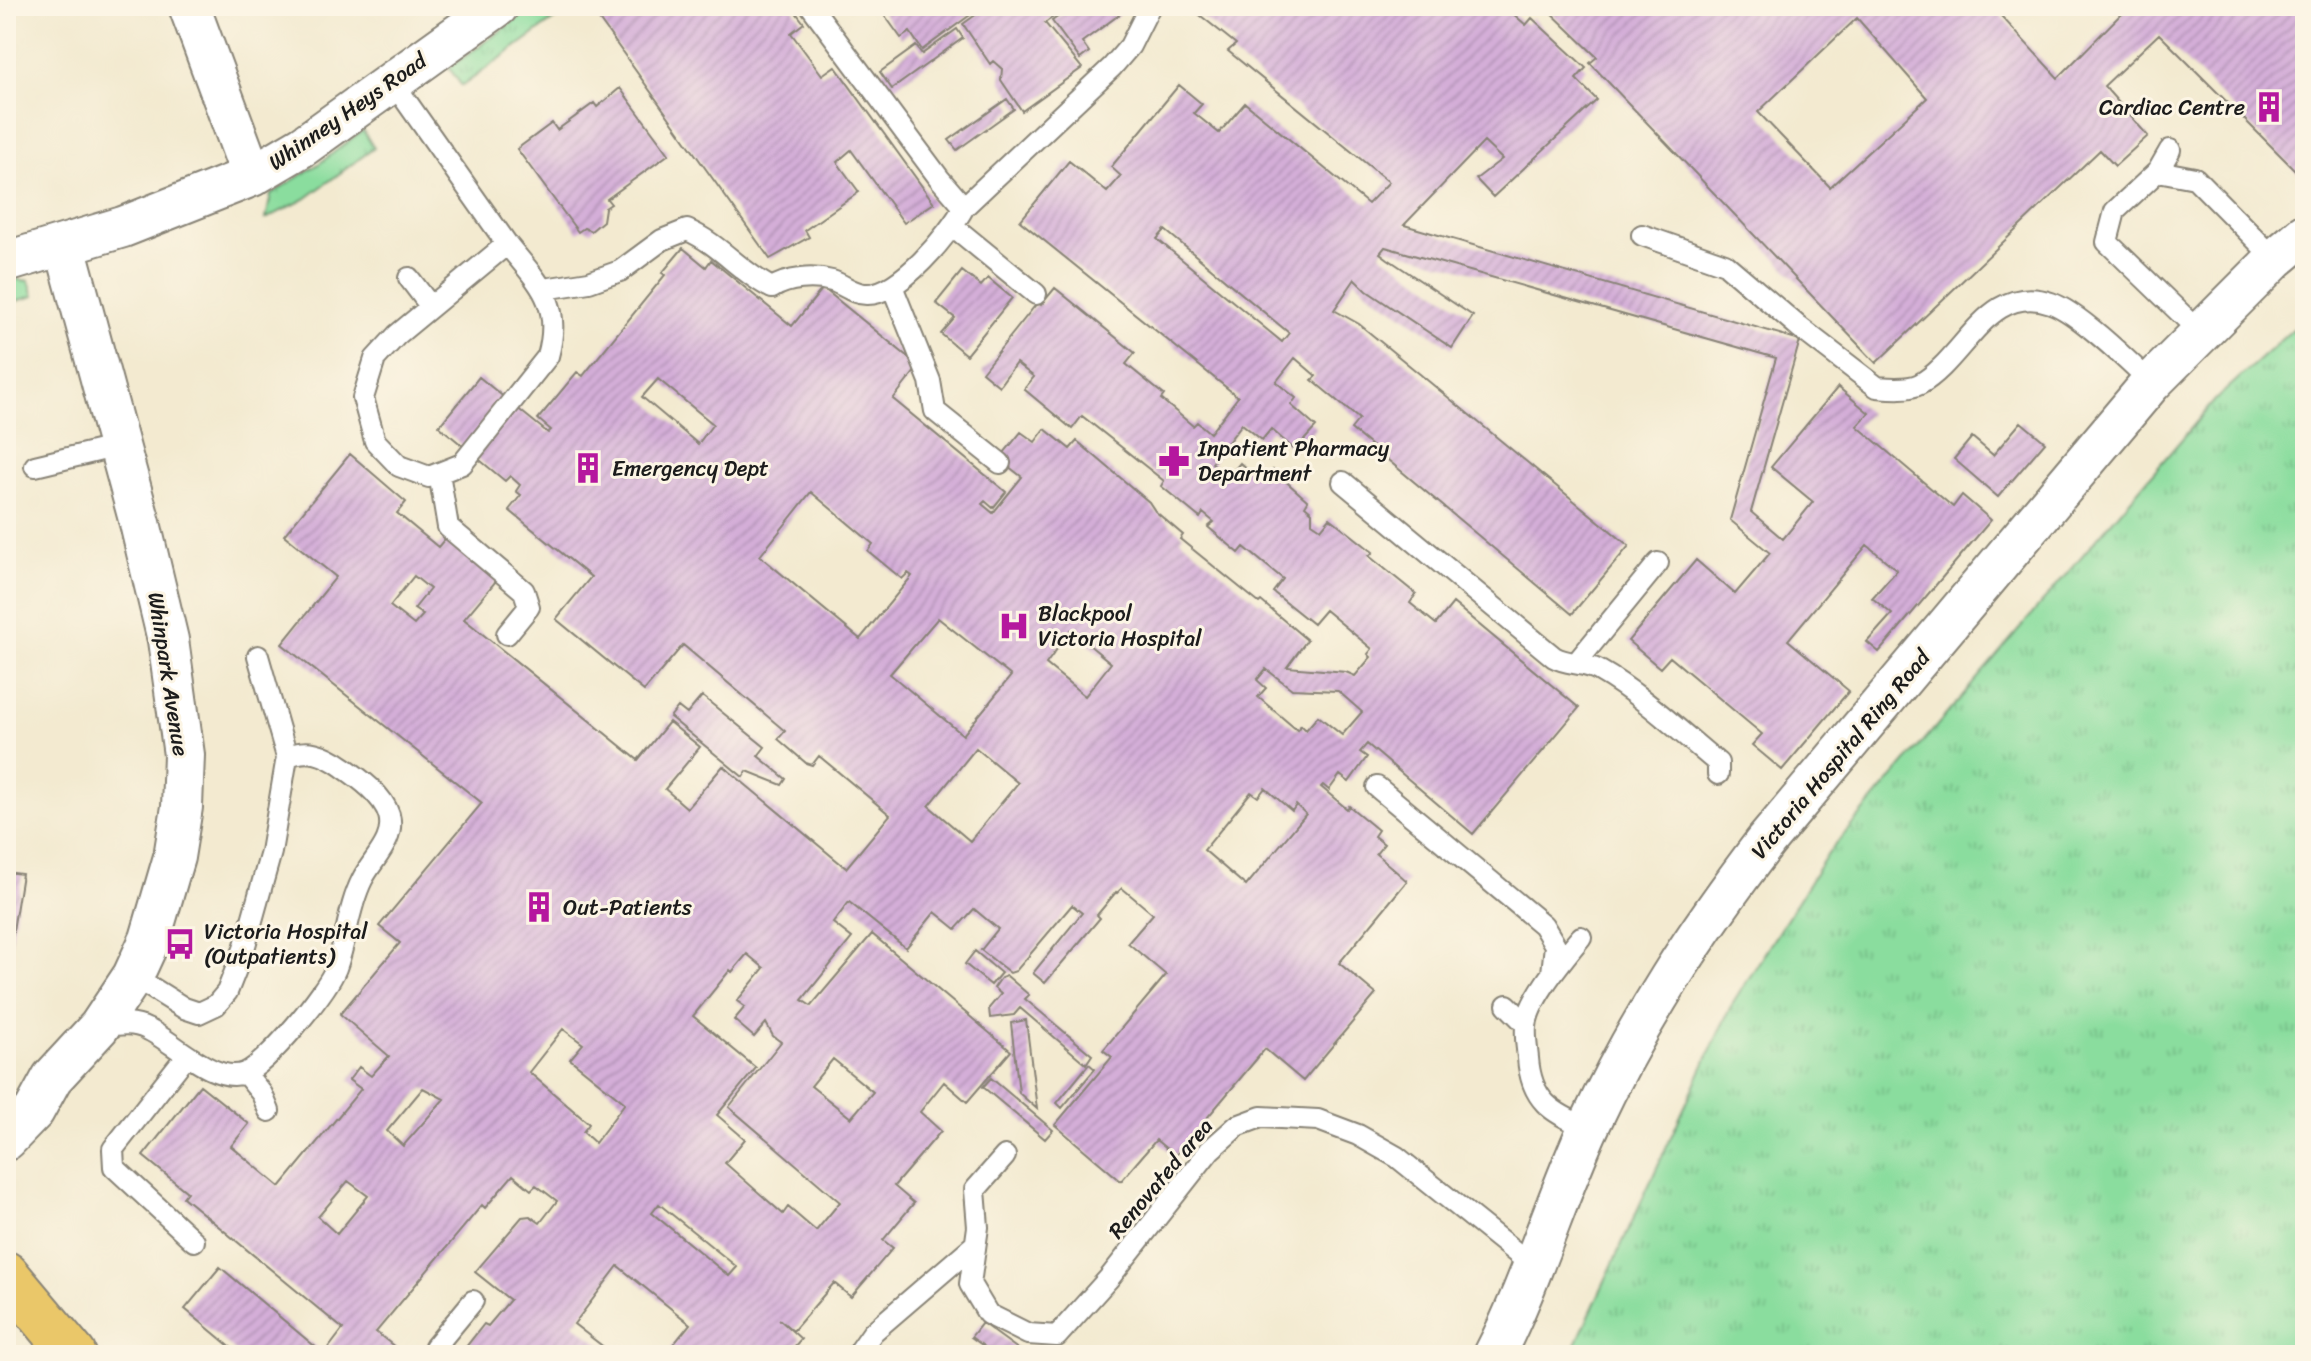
<svg xmlns="http://www.w3.org/2000/svg" width="2311" height="1361" font-family="Sriracha,sans-serif">
<defs>
<pattern id="grass-tufts" width="24" height="20" patternUnits="userSpaceOnUse" patternTransform="scale(2)"><rect width="24" height="20" fill="#8add9e"/><path d="M3 7l-1-3M5 7V3M7 7l1-3M15 17l-1-3M17 17v-4M19 17l1-3" fill="none" stroke="#76bd88"/></pattern>
<pattern id="building-hatch" width="6" height="6" patternUnits="userSpaceOnUse" patternTransform="scale(2)"><rect width="6" height="6" fill="#d4aed8"/><path d="M-1 1l2-2M0 6l6-6M5 7l2-2" fill="none" stroke="#b595b9"/></pattern>
</defs>
<rect width="100%" height="100%" fill="#fcf5e5"/>
<filter id="ink" filterUnits="userSpaceOnUse"><feTurbulence type="fractalNoise" baseFrequency=".0125" numOctaves="2"/><feDisplacementMap in="SourceGraphic" scale="16" xChannelSelector="R" yChannelSelector="G"/><feConvolveMatrix kernelMatrix="1 2 1 2 8 2 1 2 1" color-interpolation-filters="sRGB"/></filter>
<filter id="wash" filterUnits="userSpaceOnUse"><feTurbulence type="fractalNoise" baseFrequency=".006" numOctaves="4" result="noise"/><feDisplacementMap in="SourceGraphic" scale="32" xChannelSelector="R" yChannelSelector="G"/><feGaussianBlur stdDeviation="1.8" result="paint"/><feColorMatrix in="noise" values="0 0 0 0 0 0 0 0 0 0 0 0 0 0 0 0 0 1.4 0 .05"/><feComposite in="paint" operator="in"/></filter>
<g filter="url(#wash)">
<rect width="100%" height="100%" fill="#f3ead0"/>
<path fill="url(#grass-tufts)" stroke="#537c5d" stroke-width="2" d="M535 6H573L462 86 449 68Z
M363 130 374 148 305 199 266 219 271 194 320 163Z
M14 279 29 281 34 296 6 304V282Z
M2305 318V1355H1571L1730 1008 1828 853 2216 399Z"/>
<g id="blocks">
<path fill="url(#building-hatch)" fill-rule="evenodd" d="M609 6H791L804 23 791 33 822 75 835 66 934 203 904 223 851 150 837 162 859 192 805 230 809 237 770 259 596 15Z
M878 6H975L977 10 922 50 910 32 901 38Z
M988 6H1068L1045 23 1082 68 1022 111 1001 80 1002 69 993 61 990 64 963 24Z
M1073 6H1119L1123 12 1082 42 1089 52 1080 59 1052 21Z
M1192 6H1504L1526 25 1532 18 1586 68 1576 79 1597 100 1493 197 1476 179 1502 159 1484 142 1404 225 1800 340 1751 512 1783 539 1813 502 1771 467 1838 387 1869 413 1857 426 1953 507 1962 495 1991 520 1879 652 1867 642 1892 614 1872 598 1897 570 1867 545 1788 640 1849 691 1782 770 1752 745 1762 734 1670 657 1660 668 1628 641 1696 560 1735 594 1770 553 1730 520 1776 358 1385 247 1380 253 1388 259 1473 316 1452 348 1367 291 1355 279 1334 310 1359 324 1629 546 1572 614 1351 429 1359 419 1312 380 1316 376 1295 358 1276 382 1296 398 1291 405 1316 427 1295 450 1271 429 1262 440 1242 424 1212 463 1229 476 1240 463 1251 473 1261 470 1268 476 1273 470 1308 501 1305 506 1312 512V523L1321 529 1330 518 1373 552 1369 556 1416 594 1410 603 1436 624 1453 603 1579 708 1473 834 1367 744 1360 752 1367 757 1349 782 1340 775 1329 790 1323 785 1321 787 1347 809 1349 806 1378 830 1374 836 1384 844 1376 854 1407 881 1339 963 1376 994 1303 1081 1265 1049 1175 1156 1156 1140 1121 1181 1055 1125 1112 1057 1103 1050 1166 975 1128 943 1153 914 1122 888 1117 893 1116 892 1097 915 1100 918 1045 983 1033 973 1082 913 1072 905 1016 971 1010 973 981 950 998 929 974 909 956 929 935 912 906 948 849 902 833 923 852 938 802 1000 811 1006 872 934 1011 1051 967 1102 944 1082 920 1112 941 1131 894 1186 914 1203 883 1240 893 1248 851 1297 834 1283 793 1331 779 1319 801 1339 787 1355H665L690 1324 618 1266 574 1324 614 1355H475L466 1347 484 1324 488 1326 510 1300 475 1272 522 1217 530 1216 540 1223 557 1201 536 1185 531 1190 513 1175 485 1208 482 1205 376 1332 405 1355H240L185 1309 220 1267 324 1354 343 1329 183 1197 187 1192 143 1156 200 1085 249 1124 231 1146 280 1187 361 1089 349 1080 359 1067 371 1076 389 1056 340 1014 400 943 379 926 482 803 282 644 336 577 284 535 350 454 406 502 397 513 438 547 449 534 501 575 464 619 638 760 669 722 700 747 665 789 687 808 723 766 846 868 890 815 819 756 812 765 806 763 778 739 785 731 683 645 644 691 556 619 591 577 509 510 521 495 516 491 520 485 510 476 505 481 439 426 479 377 548 433 551 430 538 419 577 372 583 376 665 275 662 273 683 248 706 267 711 260 792 326 823 288 919 366 893 399 1006 492 993 508 985 501 982 504 993 513 1022 477 999 459 1021 432 1035 442 1045 429 1070 449 1077 441 1149 502 1155 511 1183 535 1180 539 1259 603 1261 601 1307 640 1287 667 1346 672 1355 676 1371 657 1368 654 1372 649 1325 610 1313 624 1273 592 1283 579 1244 547 1239 553 1208 527 1214 522 1203 513 1200 518 1161 486 1164 481 1082 416 1072 429 1024 389 1034 377 1016 363 999 386 982 372 1038 302 1041 305 1055 288 1135 353 1126 364 1164 395 1161 399 1193 426 1197 422 1210 433 1238 397 1020 221 1069 161 1107 192 1121 176 1111 167 1179 85 1202 104 1194 113 1219 133 1245 103 1368 204 1389 182 1228 51 1236 44 1191 8ZM1165 230 1289 333 1282 342 1157 239ZM658 379 713 424 698 444 642 397ZM811 492 873 544 868 551 902 579 908 573 912 576 860 639 760 556ZM414 576 430 589 414 609 423 615 414 625 390 606ZM938 618 1011 676 963 735 890 674ZM1071 630 1111 663 1085 696 1046 664ZM1266 669 1292 689 1338 691 1362 712 1342 735 1318 716 1306 730 1301 725 1297 730 1258 697 1266 688 1257 680ZM976 748 1018 783 970 841 929 806ZM1265 788 1292 811 1296 805 1306 814 1246 886 1204 850 1251 792 1258 797ZM747 954 764 968 737 1001 745 1007 734 1020 754 1037 766 1023 773 1036 781 1042 729 1107 840 1202 816 1231 788 1207 783 1214 725 1163 745 1139 717 1115 756 1068 693 1016 730 970 732 972ZM563 1029 583 1044 570 1059 625 1103 595 1143 583 1132 589 1124 529 1072ZM833 1059 873 1092 851 1118 811 1086ZM423 1088 444 1099 403 1146 387 1131ZM348 1181 368 1196 337 1234 318 1217ZM659 1204 737 1267 729 1276 652 1213Z
M1544 6H1992L2058 78 2129 6H2300L2305 11V180L2159 34 2104 86 2148 136 2115 166 2100 150 1876 363 1590 63 1597 57ZM1857 18 1927 98 1830 187 1758 112Z
M957 29 963 38 892 89 880 72 916 46 922 54Z
M620 88 669 154 607 199 611 204 605 208 603 221 591 231 584 228 578 232 517 149 552 123 557 130 594 103 597 107Z
M1007 99 1014 109 957 150 949 140Z
M962 271 981 286 988 278 1012 298 966 355 941 334 955 318 936 303Z
M2021 422 2045 442 1998 497 1954 459 1972 437 1993 455Z
M702 696 765 747 758 756 786 779 782 785 747 771 743 777 670 717 678 707 687 714Z
M6 872 22 874 9 956 6 955Z
M975 951 1001 973 991 985 965 964Z
M1007 976 1029 995 1025 999 1092 1055 1086 1064 1020 1008 1014 1015 990 1018 989 1008 1001 994 994 988 1001 978Z
M1026 1020 1037 1109 1019 1093 1011 1023Z
M1089 1064 1095 1069 1062 1108 1057 1103Z
M991 1078 1053 1130 1045 1139 983 1087Z
M982 1323 1026 1355H996L971 1337Z"/>
</g>
</g>
<g filter="url(#ink)">
<use href="#blocks" fill-opacity="0" stroke="#888376" stroke-width="2"/>
<g fill="none" stroke-linecap="round" stroke-linejoin="round">
<defs>
<path id="lane" d="M811 6 939 178 964 207
M392 81 507 244
M2158 171 2170 150
M954 227 1036 294
M1642 235 1725 264 1799 327 1877 387C1890 388 1908 390 1920 384 1965 359 1988 281 2051 303 2078 312 2129 362 2151 383
M507 244C538 283 563 302 548 356L462 464 429 477 399 466 375 441 363 398 375 359 397 335Z
M409 278 431 307
M892 286 930 381 935 411 1000 463
M544 289 589 282 620 271 662 240 687 230C720 244 741 273 772 288 788 278 813 276 832 281 843 284 853 294 866 294 899 296 950 233 964 207L1112 67 1130 46 1150 6
M2200 332 2107 242 2115 211 2158 171 2195 178 2275 259
M35 466 118 446
M439 473 448 527 524 591 529 607 507 634
M1343 482 1554 657C1568 665 1585 662 1600 671 1639 693 1683 734 1718 763V774
M258 656 287 757
M1577 662 1658 563
M1377 787 1543 925 1555 945 1552 973
M1581 937C1564 958 1527 1001 1526 1027 1525 1037 1527 1048 1528 1058 1531 1100 1551 1113 1588 1128
M1507 1005 1526 1024
M99 1027C116 1025 132 1021 147 1029 172 1040 214 1085 245 1073 268 1063 327 991 336 968 347 939 348 908 362 880 372 859 396 841 389 815 383 795 359 778 343 767 325 754 307 747 287 757L271 852 244 949 227 992 216 1005 199 1013 184 1008 133 976
M186 1056 113 1149 114 1167 194 1241
M245 1073 262 1094 269 1111
M1005 1156 975 1190 978 1227 970 1284 988 1314 1028 1334 1057 1336 1110 1277 1210 1150 1237 1126 1261 1117 1318 1120 1358 1135 1397 1157 1534 1267
M444 1355 435 1347 473 1301
M857 1355 873 1332 973 1246"/>
<path id="street" d="M189 6 252 176
M6 262 123 227 252 176 303 146 498 6
M6 1140 34 1111 52 1078 99 1027 133 976 150 939 174 857 182 807 184 755 168 640 140 523 65 246
M1494 1355C1532 1281 1555 1200 1590 1124 1638 1021 1697 931 1766 841L2151 383 2275 259 2305 234"/>
<path id="primary" d="M6 1274 74 1355"/>
</defs>
<use href="#lane" stroke="#888376" stroke-width="24"/>
<use href="#street" stroke="#888376" stroke-width="44"/>
<use href="#primary" stroke="#888376" stroke-width="48"/>
<use href="#lane" stroke="#fff" stroke-width="20"/>
<use href="#street" stroke="#fff" stroke-width="40"/>
<use href="#primary" stroke="#eac769" stroke-width="44"/>
</g>
</g>
<defs>
<symbol id="building-bare" viewBox="-9 -9 18 18"><path d="M-4-6H4V6H1V3H-1V6H-4ZM-2.5-4.3h1.7v1.8h-1.7ZM.8-4.3h1.7v1.8H.8ZM-2.5-1h1.7V.8h-1.7ZM.8-1h1.7V.8H.8Z" fill="#b5179e" stroke="#fcf5e5" stroke-width="2.5" paint-order="stroke"/></symbol>
<symbol id="pharmacy-bare" viewBox="-9 -9 18 18"><path d="M-2-6h4v4h4v4h-4v4h-4v-4h-4v-4h4Z" fill="#b5179e" stroke="#fcf5e5" stroke-width="2.5" paint-order="stroke"/></symbol>
<symbol id="hospital-bare" viewBox="-9 -9 18 18"><path d="M-5-5h3v3.5h4V-5h3V5h-3V1.5h-4V5h-3Z" fill="#b5179e" stroke="#fcf5e5" stroke-width="2.5" paint-order="stroke"/></symbol>
<symbol id="bus-bare" viewBox="-9 -9 18 18"><path d="M-5-6H5V4H4V6H2V4H-2V6H-4V4H-5ZM-3.5-4V0h7V-4ZM-3.5 1.2v1.5H-2V1.2ZM2 1.2v1.5H3.5V1.2Z" fill="#b5179e" stroke="#fcf5e5" stroke-width="2.5" paint-order="stroke"/></symbol>
</defs>
<g fill-rule="evenodd">
<use href="#building-bare" x="2247" y="85" width="44" height="44"/>
<use href="#pharmacy-bare" x="1152" y="439" width="44" height="44"/>
<use href="#building-bare" x="566" y="446" width="44" height="44"/>
<use href="#hospital-bare" x="992" y="604" width="44" height="44"/>
<use href="#building-bare" x="517" y="885" width="44" height="44"/>
<use href="#bus-bare" x="158" y="922" width="44" height="44"/>
</g>
<g text-anchor="middle" stroke-width="6" stroke-linejoin="round" paint-order="stroke">
<g font-size="22" fill="#1c1c1c" stroke="#fcf5e5" text-anchor="start">
<text x="2245" y="115" text-anchor="end">Cardiac Centre</text>
<text x="1198" y="456">Inpatient Pharmacy<tspan x="1198" dy="25">Department</tspan></text>
<text x="612" y="476">Emergency Dept</text>
<text x="1038" y="621">Blackpool<tspan x="1038" dy="25">Victoria Hospital</tspan></text>
<text x="563" y="915">Out-Patients</text>
<text x="204" y="939">Victoria Hospital<tspan x="204" dy="25">(Outpatients)</tspan></text>
</g>
<g font-size="22" fill="#1c1c1c" stroke="#fcf5e5">
<text transform="translate(347 111) rotate(-35)" y="8">Whinney Heys Road</text>
<text transform="translate(169 674) rotate(81)" y="8">Whinpark Avenue</text>
<text transform="translate(1840 754) rotate(-50)" y="8">Victoria Hospital Ring Road</text>
<text transform="translate(1160 1178) rotate(-50)" y="8">Renovated area</text>
</g>
</g>
<rect width="2311" height="1361" fill="none" stroke="#fcf5e5" stroke-width="32"/>
</svg>
